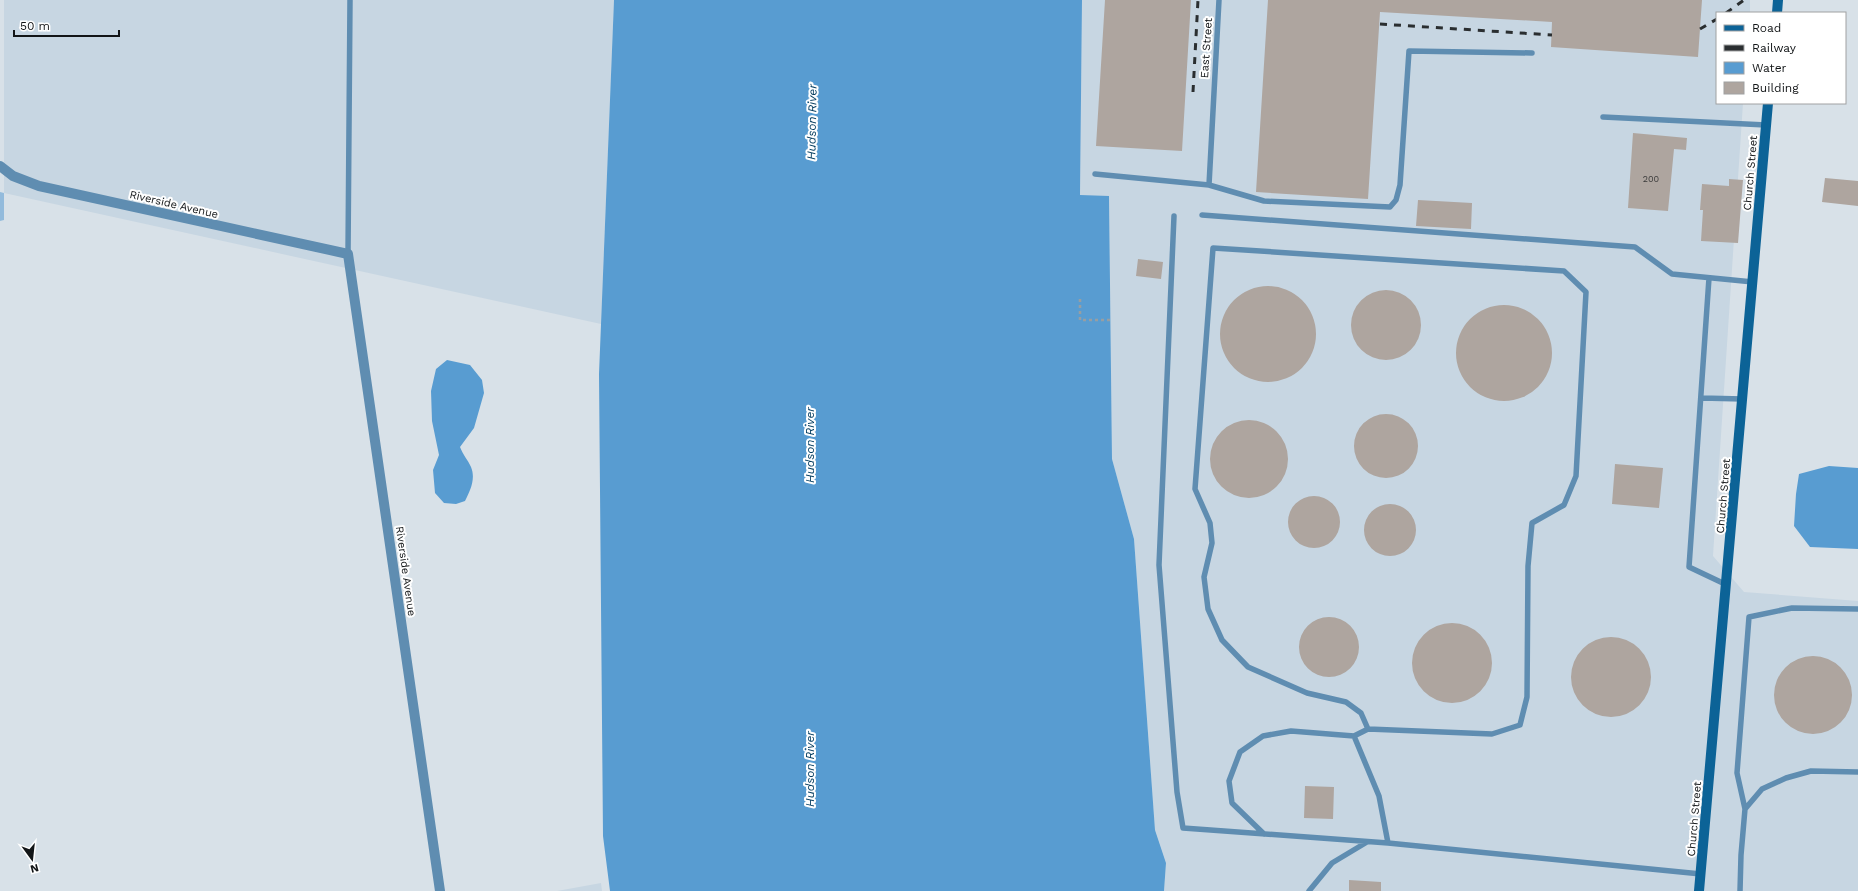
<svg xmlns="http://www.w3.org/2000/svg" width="1858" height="891" font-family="'Work Sans',sans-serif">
<rect width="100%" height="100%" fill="#d8e1e8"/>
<path fill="#c7d6e2" d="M4 0H614L601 324 4 193Z
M1082 0H1750V13H1717V103H1743L1713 556 1744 592 1858 601V891H1164L1166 863 1155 830 1134 539 1112 459 1109 196H1080Z
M601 883 602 891H557Z"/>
<path fill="#93bbdc" d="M0 192 4 193V220L0 221Z"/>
<path fill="#589cd1" d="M614 0H1082L1080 195 1109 196 1112 459 1134 539 1155 830 1166 863 1164 891H610L603 836 599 374Z
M447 360 470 365 482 380 484 393 474 428 460 447C463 455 468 460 471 467 476 479 470 491 465 501L456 504 444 503 435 493 433 470 439 455 432 421 431 391 436 369Z
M1829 466 1858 468V549L1810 547 1794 526 1796 494 1799 474Z"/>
<path fill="#aea59f" d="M1105 0H1191L1182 151 1096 146Z
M1268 0H1702L1698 57 1551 47 1552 22 1380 12 1368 199 1256 192Z
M1633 133 1687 138 1686 150 1674 149 1668 211 1628 208Z
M1825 178 1858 181V206L1822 202Z
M1729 179 1743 180 1738 243 1701 241 1703 210H1700L1702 184 1729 186Z
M1418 200 1472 203 1471 229 1416 226Z
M1138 259 1163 262 1161 279 1136 276Z
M1220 334a48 48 0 1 1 96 0a48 48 0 1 1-96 0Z
M1351 325a35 35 0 1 1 70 0a35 35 0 1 1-70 0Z
M1456 353a48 48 0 1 1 96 0a48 48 0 1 1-96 0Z
M1354 446a32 32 0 1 1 64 0a32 32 0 1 1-64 0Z
M1210 459a39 39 0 1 1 78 0a39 39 0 1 1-78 0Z
M1615 464 1663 468 1659 508 1612 504Z
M1288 522a26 26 0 1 1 52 0a26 26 0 1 1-52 0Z
M1364 530a26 26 0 1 1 52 0a26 26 0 1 1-52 0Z
M1299 647a30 30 0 1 1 60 0a30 30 0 1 1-60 0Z
M1412 663a40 40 0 1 1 80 0a40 40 0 1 1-80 0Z
M1571 677a40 40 0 1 1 80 0a40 40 0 1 1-80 0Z
M1774 695a39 39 0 1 1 78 0a39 39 0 1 1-78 0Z
M1305 786 1334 787 1333 819 1304 818Z
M1349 880 1381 882V891H1349Z"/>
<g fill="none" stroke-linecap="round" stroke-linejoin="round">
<path stroke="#979ea3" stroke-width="2.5" stroke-dasharray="3 3" stroke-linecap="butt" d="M1080 299V320H1110"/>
<path stroke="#5f8db1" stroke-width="5.5" d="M1603 117 1766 125
M1095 174 1209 185 1264 201 1390 207 1396 200 1400 185 1409 51 1532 53
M1209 185 1219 0
M1202 215 1635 247 1672 274 1753 282
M1174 216 1159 565 1177 792 1183 828 1388 843 1701 874
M348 254 350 0
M1709 278 1689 567 1727 585
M1701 398 1743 399
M1368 729 1361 713 1346 702 1307 693 1248 667 1222 640 1208 609 1204 577 1212 543 1210 523 1195 489 1213 248 1564 271 1586 292 1576 476 1564 505 1532 523 1528 566 1527 697 1520 725 1492 734 1368 729 1354 736 1379 796 1388 843
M1745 809 1737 773 1749 617 1792 608 1858 609
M1264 834 1232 803 1229 781 1240 752 1263 736 1291 731 1354 736
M1309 891 1332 863 1367 842
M1740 891 1741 855 1745 809 1762 789 1786 778 1811 771 1858 772"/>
<path stroke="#5f8db1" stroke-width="10" d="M0 166 13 176 39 186 348 254 440 891"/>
<path stroke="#0c6397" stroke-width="10" d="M1777 13 1778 0
M1699 891 1768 103"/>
<path stroke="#2a2e30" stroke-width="3" stroke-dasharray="7 7" stroke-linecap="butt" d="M1726 13 1744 0
M1380 24 1552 35
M1700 29 1717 19
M1193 92 1198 0"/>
</g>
<g text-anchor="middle" stroke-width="4" stroke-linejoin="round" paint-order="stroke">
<g font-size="9" fill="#393939">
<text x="1651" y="182">200</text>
</g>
<g font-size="11" fill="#121517" stroke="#fff">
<text transform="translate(1206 48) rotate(-86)" y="4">East Street</text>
<text transform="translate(1750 173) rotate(-85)" y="4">Church Street</text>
<text transform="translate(174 204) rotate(13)" y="4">Riverside Avenue</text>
<text transform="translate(1723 496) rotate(-85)" y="4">Church Street</text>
<text transform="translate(406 571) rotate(82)" y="4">Riverside Avenue</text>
<text transform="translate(1694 819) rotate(-85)" y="4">Church Street</text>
</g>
<g font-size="12" font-style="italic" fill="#013a5d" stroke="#fff">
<text transform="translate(812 122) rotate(-89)" y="4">Hudson River</text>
<text transform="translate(810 445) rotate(-90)" y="4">Hudson River</text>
<text transform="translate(810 769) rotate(-90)" y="4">Hudson River</text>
</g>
</g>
<rect x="1716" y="12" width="130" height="92" fill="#ffffff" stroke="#a0a1a2"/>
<rect x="1724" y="25" width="20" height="6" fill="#0c6397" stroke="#a0a1a2"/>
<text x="1752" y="32" font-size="12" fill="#121517">Road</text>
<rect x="1724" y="45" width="20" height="6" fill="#2a2e30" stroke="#a0a1a2"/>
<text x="1752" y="52" font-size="12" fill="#121517">Railway</text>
<rect x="1724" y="62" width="20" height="12" fill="#589cd1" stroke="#a0a1a2"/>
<text x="1752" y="72" font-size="12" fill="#121517">Water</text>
<rect x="1724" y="82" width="20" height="12" fill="#aea59f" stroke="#a0a1a2"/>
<text x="1752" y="92" font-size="12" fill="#121517">Building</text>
<g transform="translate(32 859) rotate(165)" stroke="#ffffff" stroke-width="3" paint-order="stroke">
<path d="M0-3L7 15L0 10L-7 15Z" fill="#121517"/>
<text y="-6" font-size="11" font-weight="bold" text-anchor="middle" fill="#121517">N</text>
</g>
<path d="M14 30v6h105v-6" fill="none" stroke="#121517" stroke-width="2"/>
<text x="20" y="30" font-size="12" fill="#121517" stroke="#ffffff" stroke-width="3" paint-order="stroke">50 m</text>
</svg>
